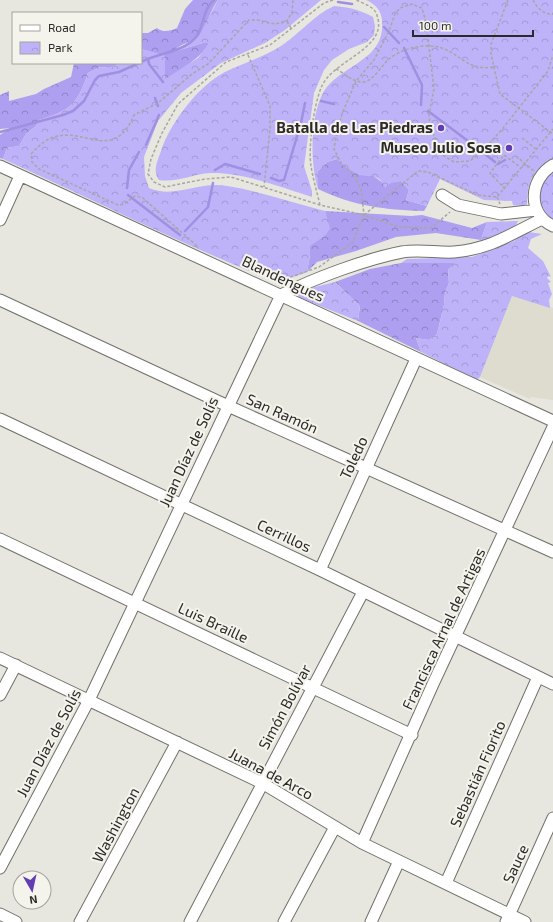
<svg xmlns="http://www.w3.org/2000/svg" width="553" height="922" font-family="'Exo 2',sans-serif">
<defs>
<pattern id="forest-crowns" width="20" height="18" patternUnits="userSpaceOnUse"><rect width="20" height="18" fill="#af9ff1"/><path d="M2 6a3 3 0 1 1 6 0M12 15a3 3 0 1 1 6 0" fill="none" stroke="#8f82c3"/></pattern>
<pattern id="park-crowns" width="20" height="18" patternUnits="userSpaceOnUse"><rect width="20" height="18" fill="#beb2f9"/><path d="M2 6a3 3 0 1 1 6 0M12 15a3 3 0 1 1 6 0" fill="none" stroke="#a399d5"/></pattern>
</defs>
<rect width="100%" height="100%" fill="#e7e6df"/>
<path fill="#dedcce" d="M512 296 553 308V400L531 397 530 399 480 377Z"/>
<path fill="url(#forest-crowns)" d="M193 0H218C210 10 208 24 200 35 193 43 179 43 173 52L206 42 209 43C200 60 182 66 170 80L165 79V56L141 49V33H148L157 28C163 33 170 31 177 28L185 9Z
M74 63H121L109 68 100 67 88 73C77 105 71 110 39 120L36 126 26 134 19 146 7 148 3 159 0 158V135L10 128 0 129V95L9 91V101L36 94 44 89 71 77Z
M337 159 360 175H372L383 183 401 181 409 190 406 200 427 206 424 211C386 210 353 206 318 189V171L327 162Z
M325 211 411 216 422 215 472 228 487 222 481 240 436 233 396 237 356 251 317 262 307 272 310 255V246L326 216Z
M449 262 455 263 448 270 449 283 445 293 444 305 437 334 429 340 416 338 421 352 358 321 360 306 335 282 370 269 401 263Z"/>
<path fill="url(#park-crowns)" d="M218 0H321L285 30 265 43 221 63 181 93 158 121 144 157 145 176 149 188C175 199 199 181 227 186 260 191 293 203 325 211L330 228 326 235 310 246V255L307 272C292 278 281 281 265 277 176 242 90 198 3 159L7 148 19 146 26 134 36 126 39 120C71 110 77 105 88 73L100 67 109 68 121 63H141L142 49 165 56V79L198 58 209 43 206 42 172 52 195 40 200 34Z
M366 0H553V159C532 169 527 184 527 206L513 205 512 201 484 200 440 179 427 206 406 200 409 190 401 181 391 183 385 188C378 171 369 179 358 174 350 171 343 165 337 159L327 162 318 171V189C310 164 310 117 323 93 340 64 386 62 382 20 381 10 375 4 366 0Z
M334 6C349 7 360 10 373 17L375 26 374 35 367 42 349 49 332 60 324 70 314 93 304 166 312 191V197C281 187 242 172 210 173 193 174 176 183 159 180 152 171 158 160 161 151 170 123 199 85 225 72 243 63 264 57 281 46 299 34 314 15 334 6Z
M553 171V222L541 212C539 189 535 187 553 171Z
M518 221C513 235 493 237 481 240L487 222Z
M528 232 542 234 531 239 528 248 543 261 551 277 548 276 547 278 551 282 548 283 552 294 549 300 550 308 512 296 480 377 477 380 421 352 416 338 429 340 437 334 444 305 445 293 449 283 448 269 455 263H401L407 259 472 257 514 241Z
M335 282 360 306 358 321 300 298 298 295 303 290Z"/>
<g fill="none" stroke-linecap="round" stroke-linejoin="round">
<path stroke="#a090e1" stroke-width="2.5" d="M338 2 352 4
M384 27 399 43
M404 48 422 85 421 105
M148 59 149 64 163 82
M141 62C158 53 185 52 197 36 204 25 203 9 214 0
M155 98 158 106
M321 101 334 104
M428 111 480 150
M0 132 63 115 73 111 84 101 95 80 99 76 119 72 139 63
M146 145 159 115
M485 154 495 162
M498 164 505 160
M215 170 225 164 260 174
M271 178 279 181 284 180 301 123 305 103
M127 188 129 170 139 152
M128 195 180 235
M185 231 208 207 213 183"/>
<defs>
<path id="minor" d="M553 165C529 179 527 214 553 226
M0 166 553 421
M442 195 458 205 501 214 537 210
M0 220 20 176
M0 300 228 406 553 552
M0 419 320 570 553 684
M0 539 412 735
M320 570 416 359
M0 658 262 783 362 843 525 922
M0 695 16 665
M362 843 433 684 553 427
M0 868 89 700 281 295C315 278 366 259 402 252 419 249 438 253 454 252 490 249 511 234 542 219
M446 883 538 677
M0 914 16 922
M80 922 177 742
M190 922 363 592
M284 922 335 827
M371 922 399 861
M506 922 553 818"/>
</defs>
<use href="#minor" stroke="#72716c" stroke-width="13"/>
<path stroke="#a8a7a2" stroke-width="1.5" stroke-dasharray="3 2" stroke-linecap="butt" d="M333 0 324 3 270 45 226 62 178 104 162 133 151 159 148 174 154 182 165 187 205 179 231 177 320 205 364 215 399 227 431 228 450 212
M508 0 491 44V54L500 94 553 134
M533 0C537 8 544 15 553 14
M287 21 292 30
M248 55 270 106V129L264 187
M336 69C344 73 354 83 364 82 374 80 381 66 389 59 400 50 417 45 432 46 458 48 464 72 493 67
M522 138 536 149
M516 156 534 171
M505 189 490 173 504 155 520 167
M497 197 500 204
M320 205C317 192 313 179 311 166 308 147 314 105 321 88 331 61 385 50 378 19 377 15 376 11 372 8 368 5 361 2 356 0
M364 215 418 171 428 172 477 195 497 197 553 129
M197 246 143 198 135 196 124 204 118 205 39 169 32 162 31 154C38 147 44 140 54 137 85 127 114 163 134 115L158 103 192 74 208 64 249 20H257L275 24 287 21 292 12 293 0
M257 273 276 280 285 279 319 267 352 243 364 215 361 189 354 175 341 163 334 149 335 142 342 114 356 81 374 60 389 31 395 14 400 8 412 4 422 8 426 22 434 89 429 114 430 125 441 154 454 162 470 161 484 150 503 128 548 71 553 55"/>
<use href="#minor" stroke="#fff" stroke-width="11"/>
</g>
<g fill="#613cb4" stroke="#f4f3ec" stroke-width="1.5">
<circle cx="441" cy="128" r="4"/>
<circle cx="509" cy="148" r="4"/>
</g>
<g text-anchor="middle" stroke-width="4" stroke-linejoin="round" paint-order="stroke">
<g font-size="15" font-weight="bold" fill="#2b2a28" stroke="#f4f3ec" text-anchor="end">
<text x="433" y="133">Batalla de Las Piedras</text>
<text x="501" y="153">Museo Julio Sosa</text>
</g>
<g font-size="15" fill="#2b2a28" stroke="#f4f3ec">
<text transform="translate(283 279) rotate(25)" y="5">Blandengues</text>
<text transform="translate(282 414) rotate(24)" y="5">San Ramón</text>
<text transform="translate(189 452) rotate(-65)" y="5">Juan Díaz de Solís</text>
<text transform="translate(354 458) rotate(-65)" y="5">Toledo</text>
<text transform="translate(284 536) rotate(25)" y="5">Cerrillos</text>
<text transform="translate(213 623) rotate(25)" y="5">Luis Braille</text>
<text transform="translate(444 629) rotate(-65)" y="5">Francisca Arnal de Artigas</text>
<text transform="translate(285 707) rotate(-62)" y="5">Simón Bolívar</text>
<text transform="translate(49 743) rotate(-62)" y="5">Juan Díaz de Solís</text>
<text transform="translate(271 774) rotate(28)" y="5">Juana de Arco</text>
<text transform="translate(478 774) rotate(-66)" y="5">Sebastián Fiorito</text>
<text transform="translate(116 825) rotate(-62)" y="5">Washington</text>
<text transform="translate(516 864) rotate(-65)" y="5">Sauce</text>
</g>
</g>
<rect x="12" y="12" width="130" height="52" fill="#f4f3ec" stroke="#a4a39e"/>
<rect x="20" y="25" width="20" height="6" fill="#ffffff" stroke="#a4a39e"/>
<text x="48" y="32" font-size="12" fill="#2b2a28">Road</text>
<rect x="20" y="42" width="20" height="12" fill="url(#park-crowns)" stroke="#a4a39e"/>
<text x="48" y="52" font-size="12" fill="#2b2a28">Park</text>
<g transform="translate(32 890) rotate(171)"><circle r="19" fill="#f4f3ec" stroke="#a4a39e"/>
<path d="M0-3L7 15L0 10L-7 15Z" fill="#613cb4"/>
<text y="-6" font-size="11" font-weight="bold" text-anchor="middle" fill="#2b2a28">N</text>
</g>
<path d="M413 30v6h120v-6" fill="none" stroke="#2b2a28" stroke-width="2"/>
<text x="419" y="30" font-size="12" fill="#2b2a28" stroke="#f4f3ec" stroke-width="3" paint-order="stroke">100 m</text>
</svg>
